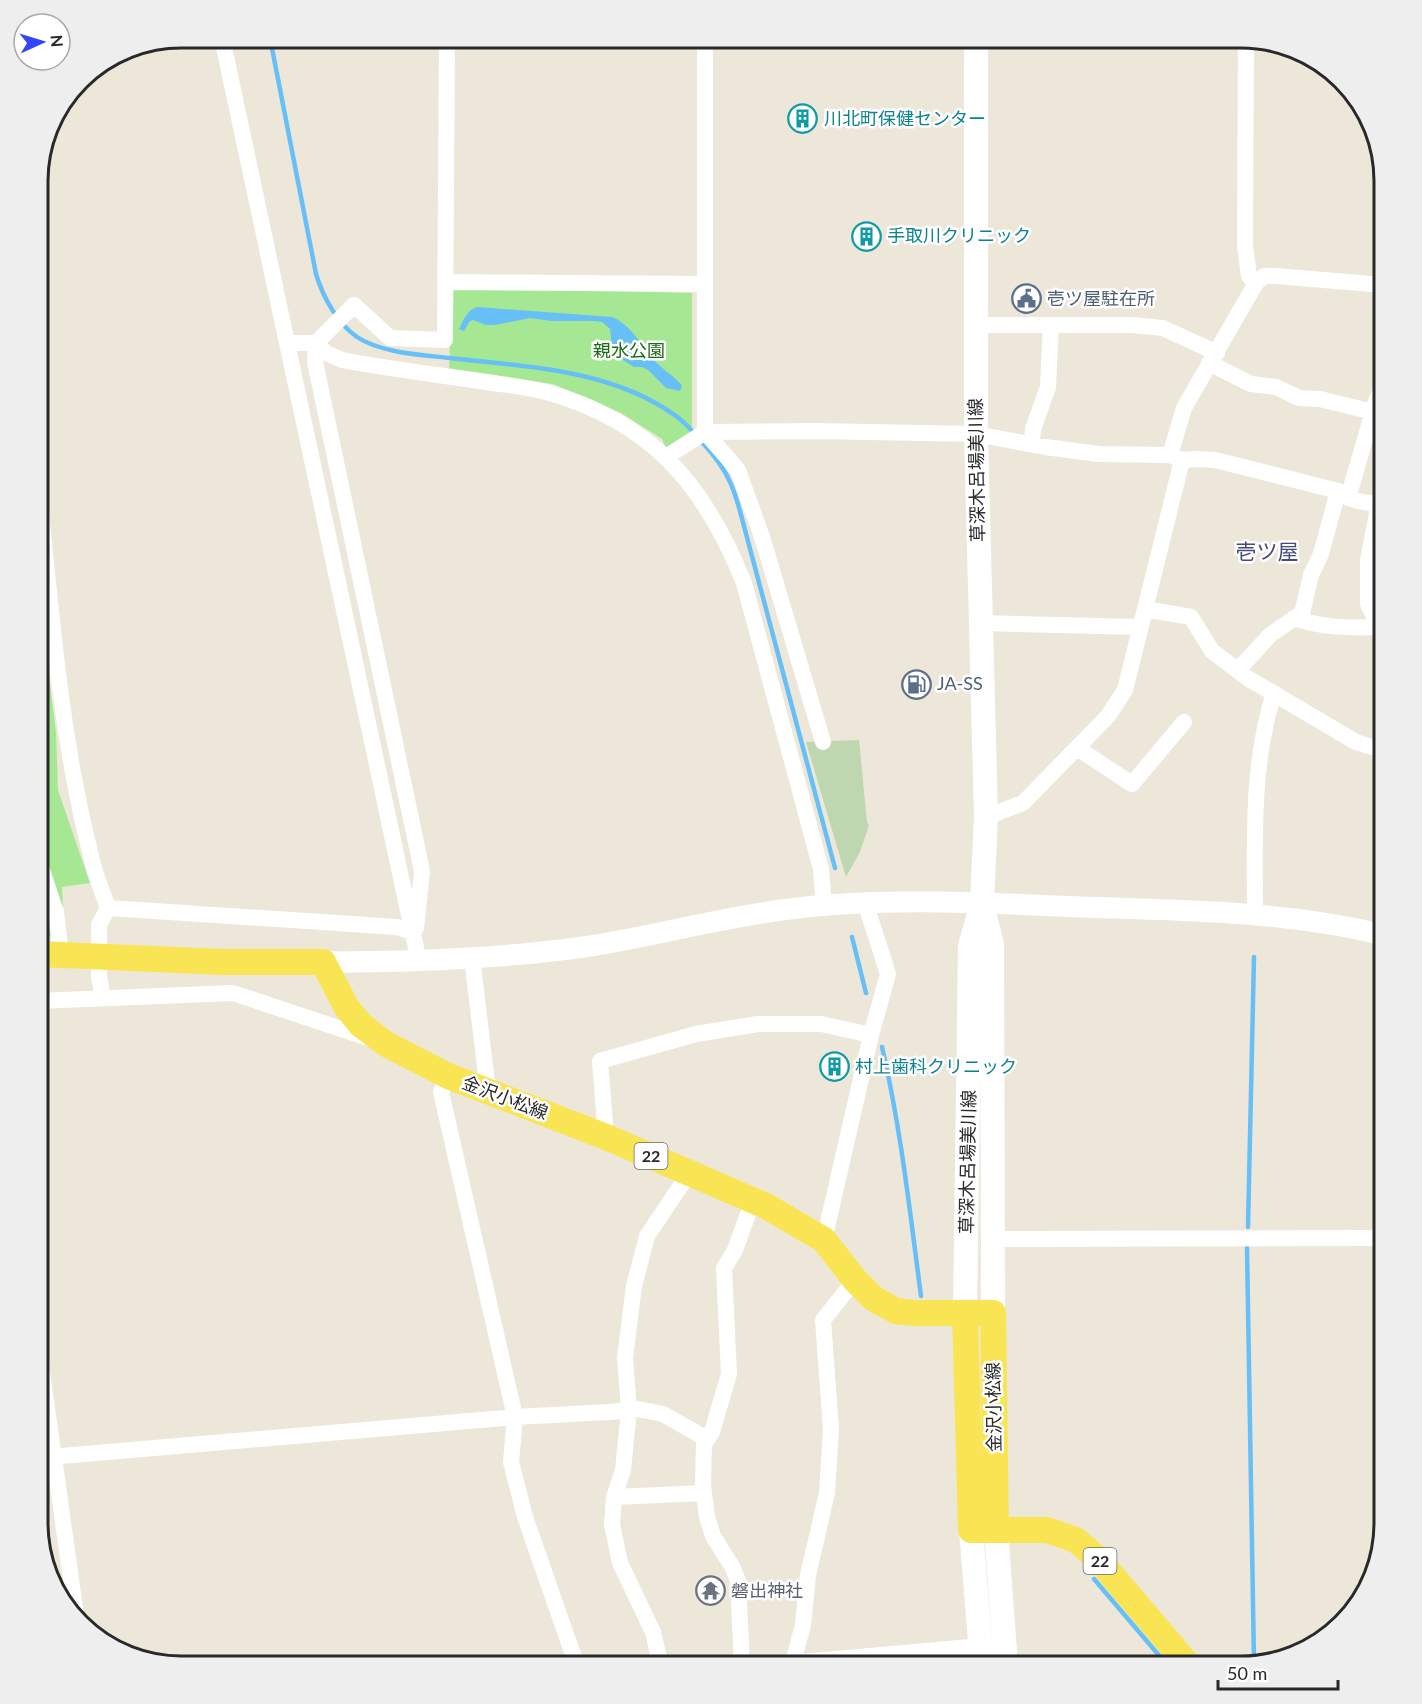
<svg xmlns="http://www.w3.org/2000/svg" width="1422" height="1704" font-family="Lato,'Noto Sans JP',sans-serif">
<rect width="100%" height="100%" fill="#ede7da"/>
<path fill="#a6e793" d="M534 289 692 293V431L666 448 662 439 621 413 553 384 449 371 452 290Z
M38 593 56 732 58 790 90 883 62 887 63 909 53 936 38 935Z"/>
<path fill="#bfd7b0" d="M859 740 867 822 869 825 860 852 846 877 806 742Z"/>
<path fill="#66bff6" d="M478 307 612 317C633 326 640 345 654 360 662 369 671 374 679 382L682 386 680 391 666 388 648 370 642 367H634L618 357 612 347 610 329 602 322 593 321H551L530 318 495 325H486L473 320 470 321 464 331 459 329C464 320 467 309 478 307Z"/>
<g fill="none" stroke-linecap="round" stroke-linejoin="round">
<path stroke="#66bff6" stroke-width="4.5" d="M270 38 316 274C323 297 337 323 357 337 381 353 422 355 450 358 527 367 611 369 676 416 686 423 694 433 702 442 713 454 724 468 730 482 737 497 741 515 745 530L835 868
M852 937 866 993
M882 1047C901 1129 910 1213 921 1296
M1248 1227 1254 957
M1247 1248 1254 1663
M1094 1579 1168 1666"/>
<path stroke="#fff" stroke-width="16" d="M222 38 419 962
M1246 38 1245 246 1249 276 1256 283
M445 282 705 284V432L815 431 976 434 1045 447 1099 454 1170 455 1182 460 1197 459 1215 460 1338 491C1353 502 1366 504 1384 503
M705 284V38
M976 325H1131L1163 328 1217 353
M288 343H316L354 305 390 338 445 340 447 38
M316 343 326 353 342 360C390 369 439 375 487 382 506 385 527 387 546 392 651 421 705 485 744 583L821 869 824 905
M316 343 315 362 422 871 416 928
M1209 363 1251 384 1276 387 1299 398 1320 399 1373 412
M1032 444 1033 429 1048 387 1051 325
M1170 455 1184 408 1256 283 1264 276H1275L1384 285
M666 457 705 432 738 470 763 540 823 742
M38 484C51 608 60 735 91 856 95 874 102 891 108 908L99 925V977L103 998
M1348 498 1376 401 1384 385
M1379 503 1368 561V604L1379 627H1384
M1145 609 1191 617 1212 651 1249 679 1356 742 1384 751
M1294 618C1322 628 1349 628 1379 627
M981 623 1140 627
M1238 670 1270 635 1302 613 1311 575 1321 554 1338 491
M1077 748 1132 784 1184 722
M986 817 1023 803 1108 716 1125 690 1182 460
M38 858 56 912
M108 908 397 927 413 932
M38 911 56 912 61 954
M1255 916C1255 841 1251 765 1274 693
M472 958 488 1091
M38 1001 233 993 371 1039
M448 1076 441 1092 515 1417 511 1462 525 1517 577 1666
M606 1137 600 1061 696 1034 758 1024H821L871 1035
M993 1239 1384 1238
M824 1240 871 1035 888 974 865 902
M38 1325 42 1372 76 1615
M38 1458 515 1417 609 1412 638 1409 663 1414 707 1439
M614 1497 704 1493
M793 1662 803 1625 808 1575 827 1493 831 1429 823 1320 855 1280
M661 1666 653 1632 620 1563 612 1524 614 1497 623 1470 629 1410 625 1358 634 1286 647 1236 690 1172
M742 1666 738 1581 733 1568 713 1536 707 1517 703 1485 704 1444 712 1432 729 1374 724 1268 735 1250 753 1200
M756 1666 1004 1644"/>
<path stroke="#fff" stroke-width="21" d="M323 962C413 962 502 959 591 946 660 935 727 916 797 908 891 897 986 903 1081 907 1181 910 1286 911 1384 935"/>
<path stroke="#fff" stroke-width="24" d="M982 905 992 944 993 1313
M965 1314 970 946 982 903 986 817 976 434V38
M996 1529 1006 1666
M971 1530 982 1666"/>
<path stroke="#f9e553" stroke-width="26" d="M38 954 223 962H323L347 1008 361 1025 386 1044 448 1076 606 1137 766 1206 824 1240 855 1280 874 1299 896 1311 913 1313H993L996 1529
M965 1314 971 1530H1047L1076 1540 1098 1559 1189 1666"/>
</g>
<defs>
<symbol id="building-ring" viewBox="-11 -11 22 22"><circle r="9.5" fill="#fff" stroke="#0f9aa8" stroke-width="1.5"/><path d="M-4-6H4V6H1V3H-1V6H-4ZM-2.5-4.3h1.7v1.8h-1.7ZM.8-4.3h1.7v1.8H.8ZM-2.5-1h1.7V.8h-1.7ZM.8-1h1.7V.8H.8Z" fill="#0f9aa8"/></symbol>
<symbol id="civic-ring" viewBox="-11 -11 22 22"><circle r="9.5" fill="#fff" stroke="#5c6f8a" stroke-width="1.5"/><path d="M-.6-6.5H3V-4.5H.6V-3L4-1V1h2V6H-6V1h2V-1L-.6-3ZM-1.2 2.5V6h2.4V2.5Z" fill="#5c6f8a"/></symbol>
<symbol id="fuel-ring" viewBox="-11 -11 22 22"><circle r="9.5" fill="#fff" stroke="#5c6f8a" stroke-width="1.5"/><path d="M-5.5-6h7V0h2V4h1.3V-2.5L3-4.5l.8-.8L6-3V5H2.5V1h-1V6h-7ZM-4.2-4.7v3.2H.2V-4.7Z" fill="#5c6f8a"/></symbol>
<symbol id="temple-ring" viewBox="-11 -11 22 22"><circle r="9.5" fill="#fff" stroke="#6b7280" stroke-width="1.5"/><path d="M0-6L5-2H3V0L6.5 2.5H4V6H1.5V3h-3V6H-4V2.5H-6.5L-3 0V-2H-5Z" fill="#6b7280"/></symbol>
</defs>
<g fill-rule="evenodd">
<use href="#building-ring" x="786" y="102" width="33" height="33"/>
<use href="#building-ring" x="850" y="220" width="33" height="33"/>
<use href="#civic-ring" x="1010" y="282" width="33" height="33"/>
<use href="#fuel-ring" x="900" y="668" width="33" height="33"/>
<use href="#building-ring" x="818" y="1050" width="33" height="33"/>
<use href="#temple-ring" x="694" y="1574" width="33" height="33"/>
</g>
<g text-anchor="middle" stroke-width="5" stroke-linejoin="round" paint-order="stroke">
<g fill="#fff" stroke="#696969" stroke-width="1.5">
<rect x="634.5" y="1143" width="33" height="26" rx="4.5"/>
<rect x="1083.5" y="1548" width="33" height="26" rx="4.5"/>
</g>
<g font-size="16" font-weight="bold" fill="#292929">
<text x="651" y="1162">22</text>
<text x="1100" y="1567">22</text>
</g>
<g font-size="18" fill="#0d838f" stroke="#fff" text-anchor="start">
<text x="824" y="125">川北町保健センター</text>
<text x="887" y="242">手取川クリニック</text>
<text x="855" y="1073">村上歯科クリニック</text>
</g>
<g font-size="18" fill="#4e5e75" stroke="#fff" text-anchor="start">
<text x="1047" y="305">壱ツ屋駐在所</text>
<text x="937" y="690">JA-SS</text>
</g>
<g font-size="18" fill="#1d6a15" stroke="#fff">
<text x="629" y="357">親水公園</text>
</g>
<g font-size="18" fill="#292929" stroke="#fff">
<text transform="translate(977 470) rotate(-91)" y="6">草深木呂場美川線</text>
<text transform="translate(505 1098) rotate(21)" y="6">金沢小松線</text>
<text transform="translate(968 1162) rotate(-89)" y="6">草深木呂場美川線</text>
<text transform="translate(994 1407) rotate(-91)" y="6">金沢小松線</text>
</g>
<g font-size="18" fill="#5b616d" stroke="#fff" text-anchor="start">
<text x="731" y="1597">磐出神社</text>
</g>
<g font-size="21" fill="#474a7c" stroke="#fff">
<text x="1267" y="559">壱ツ屋</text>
</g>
</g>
<path d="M0 0H1422V1704H0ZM181 48H1241A133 133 0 0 1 1374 181V1523A133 133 0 0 1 1241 1656H181A133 133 0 0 1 48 1523V181A133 133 0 0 1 181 48Z" fill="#eee" fill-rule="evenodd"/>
<path fill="none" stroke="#292929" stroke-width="3" d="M181 48H1241A133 133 0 0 1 1374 181V1523A133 133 0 0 1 1241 1656H181A133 133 0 0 1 48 1523V181A133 133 0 0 1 181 48Z"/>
<g transform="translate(42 42) rotate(86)"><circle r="28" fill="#ffffff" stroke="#a9a9a9" stroke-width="1.5"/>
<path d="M0-4.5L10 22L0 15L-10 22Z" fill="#3443ff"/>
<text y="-9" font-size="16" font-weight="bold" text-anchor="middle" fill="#292929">N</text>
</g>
<path d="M1218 1680v9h120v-9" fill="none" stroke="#292929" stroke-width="3"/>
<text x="1227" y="1680" font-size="18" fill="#292929" stroke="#ffffff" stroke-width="4.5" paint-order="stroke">50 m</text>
</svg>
